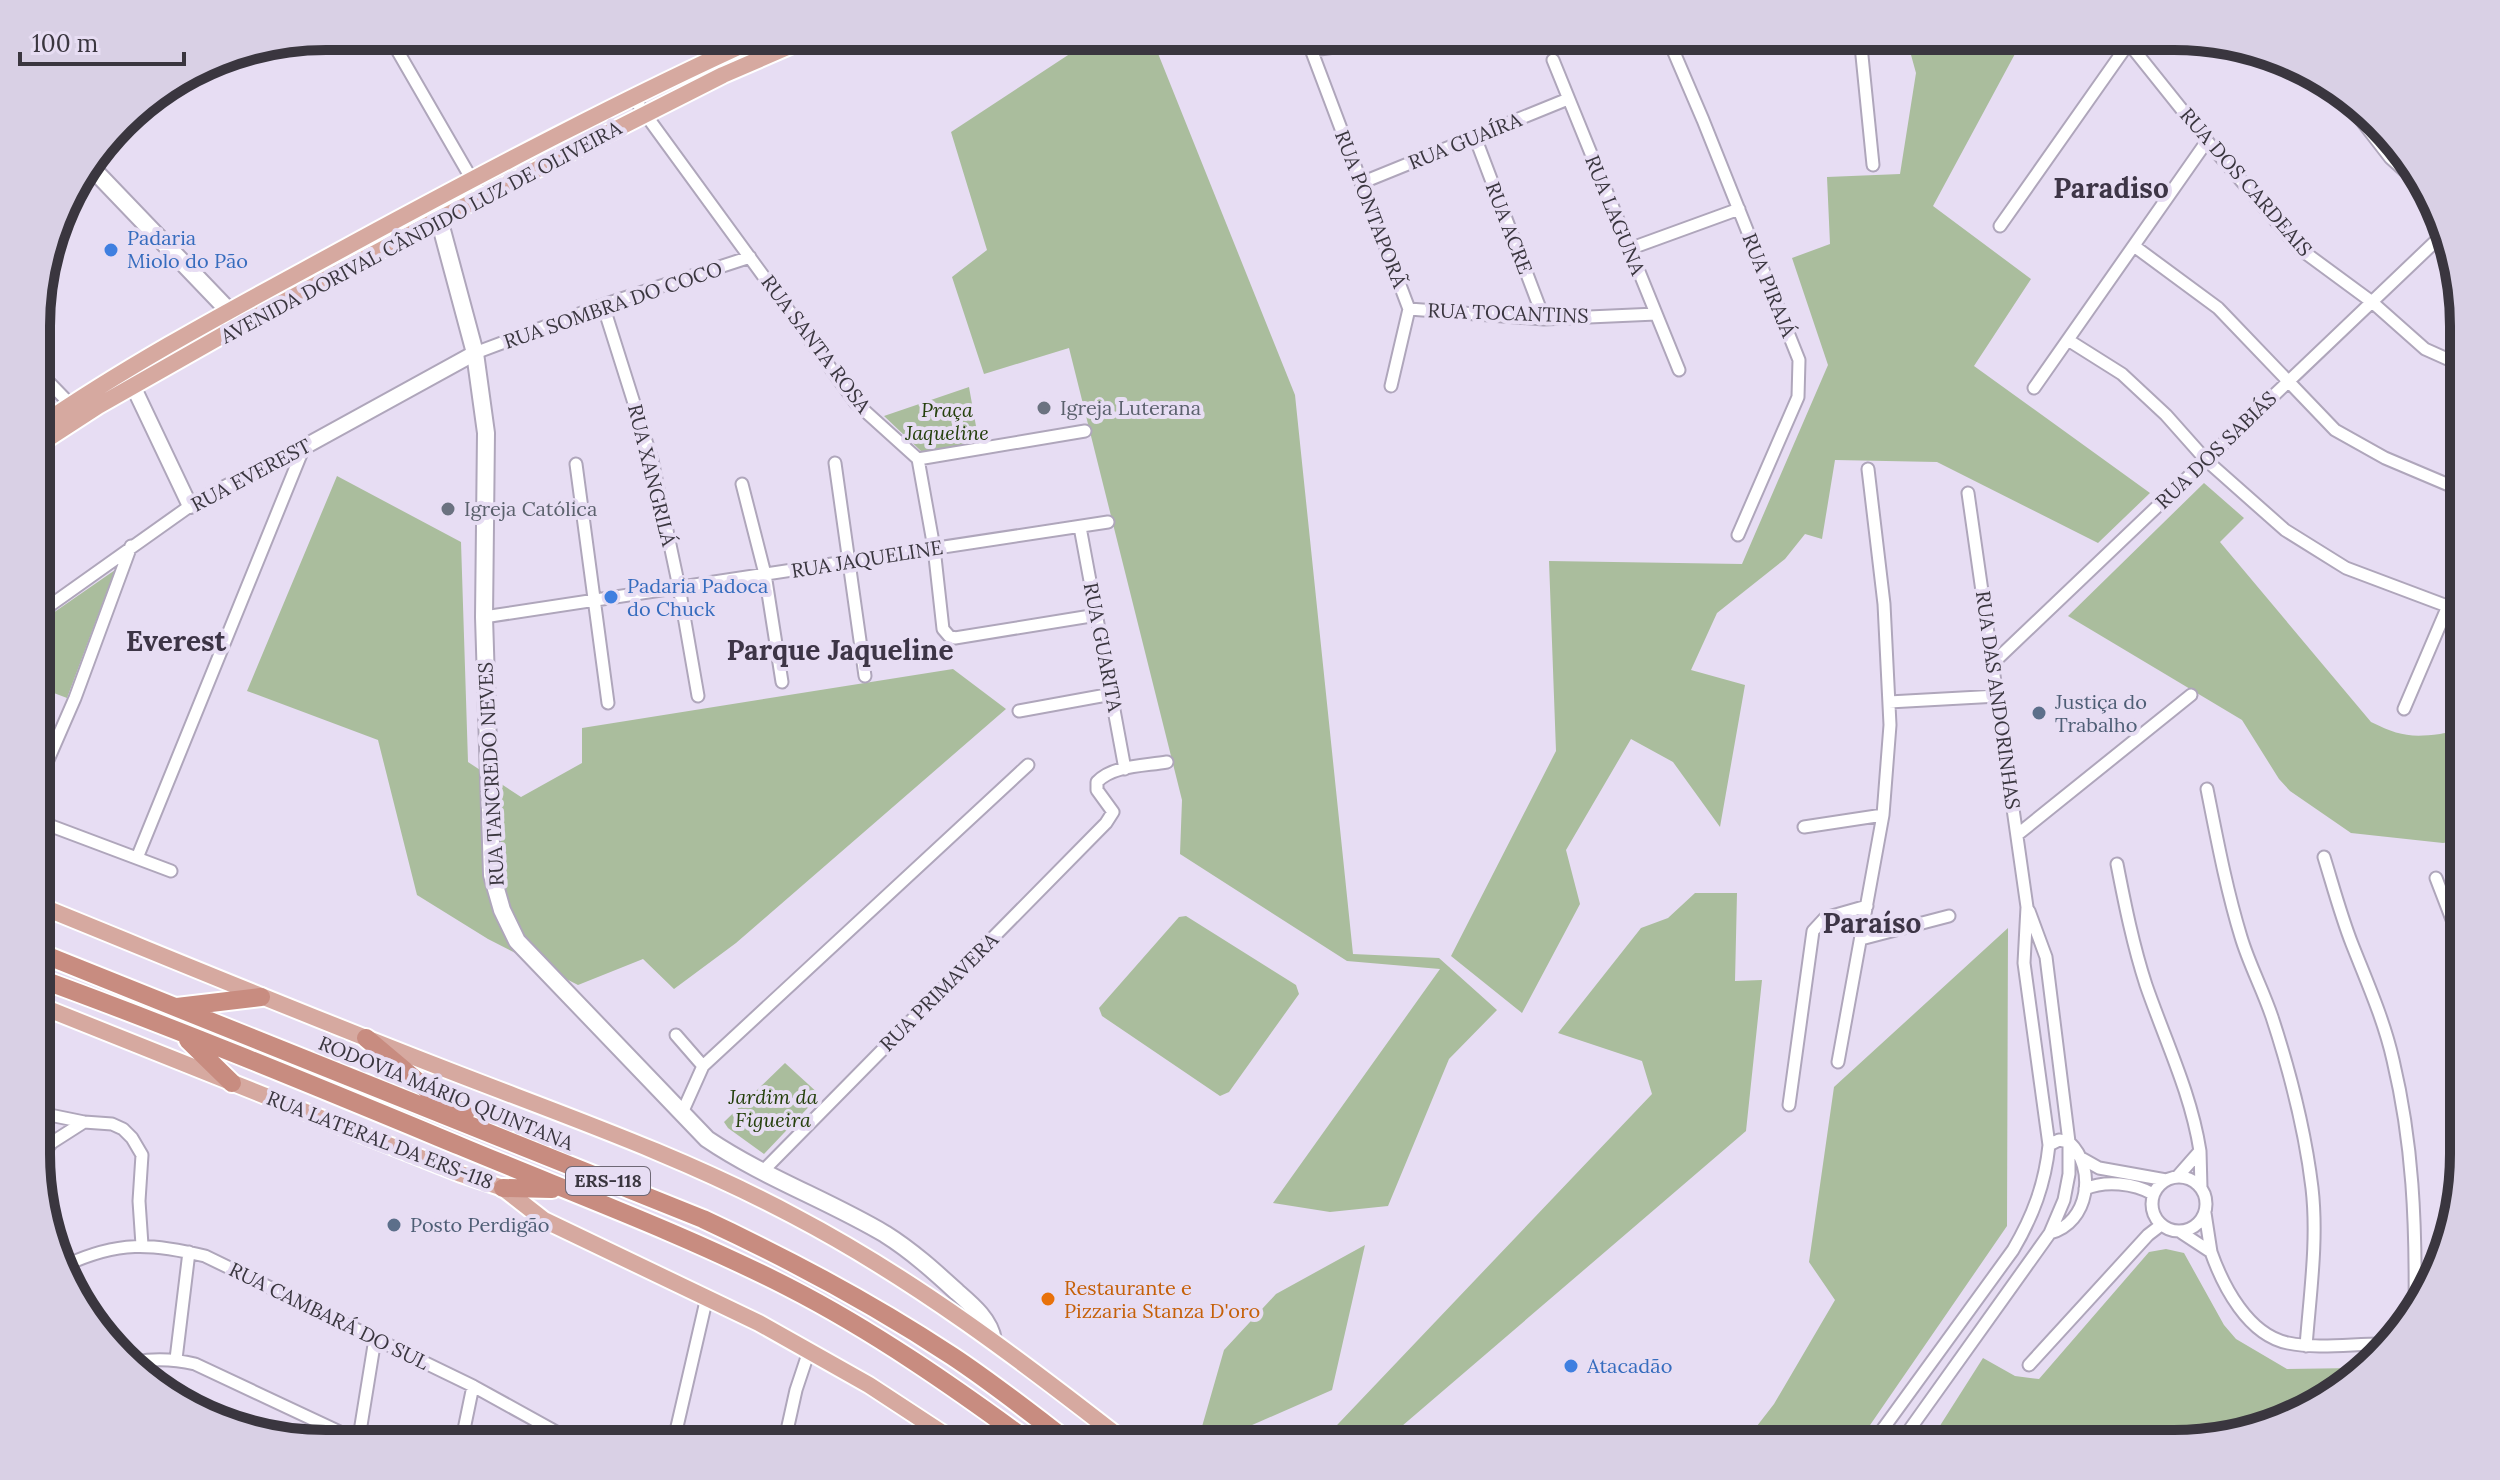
<svg xmlns="http://www.w3.org/2000/svg" width="2500" height="1480" font-family="Lora,serif">
<rect width="100%" height="100%" fill="#e7ddf3"/>
<path fill="#aabd9d" d="M1097 36H1151L1295 395 1353 954 1439 958 1497 1010 1449 1059 1388 1206 1330 1212 1273 1203 1440 969 1347 961 1180 854 1182 800 1069 348 984 374 952 277 987 250 951 132Z
M1914 36H2018L2023 39 1933 206 2031 279 1974 366 2150 493 2098 543 1937 462 1835 460 1822 539 1805 534 1785 559 1717 613 1691 670 1745 685 1720 827 1673 762 1631 739 1566 850 1580 904 1522 1013 1451 956 1556 751 1549 561 1742 564 1828 365 1792 258 1830 244 1827 177 1900 174 1916 73 1908 44Z
M969 387 979 443 922 452 884 416Z
M337 476 461 542 468 762 521 797 582 763V728L953 669 1006 709 736 943 674 989 643 959 578 985 488 939 417 895 378 740 247 691Z
M2204 483 2244 518 2220 542 2371 722C2398 735 2409 738 2440 734 2450 732 2456 732 2463 724V840L2443 843 2351 833 2290 791 2279 779 2242 720 2068 616Z
M115 570 67 698 38 687V626L53 613Z
M1695 893H1737L1735 981 1762 980 1746 1131 1381 1444H1319L1652 1094 1642 1061 1558 1033 1641 928 1668 918Z
M1186 916 1296 985 1299 994 1229 1092 1220 1096 1102 1016 1099 1008 1179 917Z
M2008 928 2007 1226 1857 1444H1743L1774 1404 1835 1300 1809 1262 1834 1087Z
M785 1063 820 1095 764 1154 728 1128 724 1122Z
M1365 1245 1332 1390 1209 1444H1197L1224 1350 1276 1294Z
M2166 1249 2184 1253 2224 1325 2236 1339 2287 1369 2356 1368 2319 1405 2193 1443H1929L1983 1358 2015 1376 2039 1379 2149 1252Z"/>
<g fill="none" stroke-linecap="round" stroke-linejoin="round">
<defs>
<path id="minor" d="M389 36 482 197
M1306 36 1409 309 1391 386
M1667 36 1703 120 1799 360 1798 397 1738 535
M1860 36 1873 165
M2123 36 2207 141 2300 249 2372 302 2425 349 2463 366
M1312 50 1420 36
M1553 60 1679 370
M632 96 856 403 918 459 934 548 943 629 949 636 955 638 1097 615
M129 115 140 105
M1475 137 1544 319
M1361 183 1568 99
M2000 226 2133 37
M2134 246 2218 308 2335 430 2385 458 2463 491
M1629 249 1739 209
M603 305 652 460 679 587 698 696
M1409 309 1544 319 1656 314
M2068 340 2122 374 2166 415 2206 460 2285 530 2346 568 2463 612
M475 353 603 305 750 257
M38 371 71 405
M2034 388 2207 141
M918 459 1085 431
M835 463 865 676
M576 464 608 703
M742 484 765 574 782 682
M1080 527 1125 769
M38 614 190 506
M484 617 1108 522
M1993 663 2440 237
M1889 702 1998 696
M2404 709 2448 606
M1019 711 1112 694
M38 783 75 698 131 546
M2207 789C2217 839 2226 888 2241 937 2249 964 2263 990 2272 1017 2290 1072 2305 1130 2312 1188 2318 1240 2310 1294 2306 1346
M38 821 171 871
M1804 827 1883 815
M2017 835 2191 695
M2324 857C2333 886 2341 916 2352 944 2367 982 2384 1020 2393 1060 2413 1144 2416 1223 2415 1309
M137 858 304 447
M2117 864C2125 905 2133 945 2146 985 2165 1040 2191 1093 2200 1151
M2436 878 2463 948
M1861 939 1949 916
M676 1035 703 1066 682 1113
M1838 1062 1883 815 1890 725 1884 604 1868 469
M703 1066 1028 765
M1789 1105 1813 931 1825 918 1867 906
M40 1113 84 1122 112 1124 123 1129 132 1138 142 1155 139 1201 142 1245
M48 1145 84 1122
M2049 1145 2059 1140 2069 1142C2097 1168 2089 1223 2050 1233
M2083 1159 2099 1168 2166 1180
M764 1170 1106 823 1113 812 1097 790V782C1113 765 1145 766 1167 762
M2178 1176 2200 1151 2201 1188
M2152 1204a27 27 0 1 1 54 0a27 27 0 1 1-54 0Z
M2085 1189C2105 1180 2134 1183 2153 1194
M2179 1231 2211 1252 2205 1213
M2211 1252C2223 1286 2248 1335 2288 1343 2317 1349 2351 1344 2381 1344
M66 1265C118 1241 151 1243 205 1256L473 1386 578 1444
M176 1359 189 1252
M135 1362C156 1358 174 1359 195 1364L359 1441
M2029 1365 2148 1235 2161 1225
M1900 1443 2050 1233 2064 1200 2069 1174V1142L2046 957 2029 911
M358 1444 375 1339
M461 1444 473 1386
M673 1444 707 1297
M784 1444 796 1390 809 1351
M917 1444 925 1421
M1872 1444 2013 1250C2033 1216 2045 1184 2049 1145L2024 963 2027 907 1968 493"/>
<path id="tertiary" d="M133 386 190 506 304 447 475 353
M38 1104 48 1145 38 1151"/>
<path id="secondary" d="M2358 112 2392 156 2421 182
M90 166 229 311 235 324
M439 219 475 353 486 433 484 617 492 875 502 910 517 941 707 1139C763 1177 828 1200 885 1234 912 1251 934 1271 957 1292 972 1305 990 1320 993 1340"/>
<path id="primary" d="M38 427C138 358 246 302 352 244 487 171 623 99 762 36
M38 445 98 406 237 327 439 219 723 75 813 36
M38 905C171 959 303 1014 437 1066 557 1113 680 1155 794 1216 914 1279 1022 1361 1128 1444
M38 1005 461 1174 503 1188 544 1220 759 1323 869 1385 959 1444"/>
<path id="trunk" d="M38 952 703 1219C789 1259 873 1304 952 1356 993 1383 1032 1414 1071 1444
M38 978C181 1030 320 1088 460 1146 570 1192 682 1233 788 1287 874 1331 954 1387 1032 1444
M177 1007 261 997
M366 1038 429 1091 465 1114
M188 1040 232 1083
M503 1188 552 1189"/>
</defs>
<use href="#minor" stroke="#afa6bb" stroke-width="15"/>
<use href="#tertiary" stroke="#afa6bb" stroke-width="18"/>
<use href="#secondary" stroke="#afa6bb" stroke-width="20"/>
<use href="#primary" stroke="#fff" stroke-width="20"/>
<use href="#trunk" stroke="#fff" stroke-width="22"/>
<use href="#minor" stroke="#fff" stroke-width="11"/>
<use href="#tertiary" stroke="#fff" stroke-width="14"/>
<use href="#secondary" stroke="#fff" stroke-width="16"/>
<use href="#primary" stroke="#d6a9a0" stroke-width="16"/>
<use href="#trunk" stroke="#c88c80" stroke-width="18"/>
</g>
<g fill="#3f7fe0" stroke="#e7ddf3" stroke-width="3">
<circle cx="111" cy="250" r="8"/>
<circle cx="611" cy="597" r="8"/>
<circle cx="1571" cy="1366" r="8"/>
</g>
<g fill="#6b7280" stroke="#e7ddf3" stroke-width="3">
<circle cx="1044" cy="408" r="8"/>
<circle cx="448" cy="509" r="8"/>
</g>
<g fill="#5c6f8a" stroke="#e7ddf3" stroke-width="3">
<circle cx="2039" cy="713" r="8"/>
<circle cx="394" cy="1225" r="8"/>
</g>
<circle fill="#e8710a" stroke="#e7ddf3" stroke-width="3" cx="1048" cy="1299" r="8"/>
<g text-anchor="middle" stroke-width="8" stroke-linejoin="round" paint-order="stroke">
<rect fill="#e7ddf3" stroke="#6e6875" stroke-width="2" x="566" y="1167" width="84" height="28" rx="6"/>
<g font-size="18" font-weight="bold" fill="#3a363f">
<text x="608" y="1187">ERS-118</text>
</g>
<g font-size="20" fill="#3a363f" stroke="#e7ddf3">
<text transform="translate(1465 141) rotate(-22)" y="7">RUA GUAÍRA</text>
<text transform="translate(2246 182) rotate(49)" y="7">RUA DOS CARDEAIS</text>
<text transform="translate(1371 209) rotate(69)" y="7">RUA PONTAPORÃ</text>
<text transform="translate(1615 215) rotate(68)" y="7">RUA LAGUNA</text>
<text transform="translate(1509 228) rotate(69)" y="7">RUA ACRE</text>
<text transform="translate(421 232) rotate(-28)" y="7">AVENIDA DORIVAL CÂNDIDO LUZ DE OLIVEIRA</text>
<text transform="translate(1769 285) rotate(68)" y="7">RUA PIRAJÁ</text>
<text transform="translate(613 305) rotate(-19)" y="7">RUA SOMBRA DO COCO</text>
<text transform="translate(1508 313) rotate(2)" y="7">RUA TOCANTINS</text>
<text transform="translate(816 344) rotate(53)" y="7">RUA SANTA ROSA</text>
<text transform="translate(2216 450) rotate(-44)" y="7">RUA DOS SABIÁS</text>
<text transform="translate(251 475) rotate(-28)" y="7">RUA EVEREST</text>
<text transform="translate(652 475) rotate(76)" y="7">RUA XANGRILÁ</text>
<text transform="translate(867 559) rotate(-9)" y="7">RUA JAQUELINE</text>
<text transform="translate(1103 647) rotate(79)" y="7">RUA GUARITA</text>
<text transform="translate(1998 700) rotate(82)" y="7">RUA DAS ANDORINHAS</text>
<text transform="translate(491 774) rotate(-93)" y="7">RUA TANCREDO NEVES</text>
<text transform="translate(939 992) rotate(-45)" y="7">RUA PRIMAVERA</text>
<text transform="translate(446 1093) rotate(22)" y="7">RODOVIA MÁRIO QUINTANA</text>
<text transform="translate(380 1140) rotate(21)" y="7">RUA LATERAL DA ERS-118</text>
<text transform="translate(329 1316) rotate(26)" y="7">RUA CAMBARÁ DO SUL</text>
</g>
<g font-size="20" fill="#366cbe" stroke="#e7ddf3" text-anchor="start">
<text x="127" y="245">Padaria<tspan x="127" dy="23">Miolo do Pão</tspan></text>
<text x="627" y="593">Padaria Padoca<tspan x="627" dy="23">do Chuck</tspan></text>
<text x="1587" y="1373">Atacadão</text>
</g>
<g font-size="20" fill="#5b616d" stroke="#e7ddf3" text-anchor="start">
<text x="1060" y="415">Igreja Luterana</text>
<text x="464" y="516">Igreja Católica</text>
</g>
<g font-size="20" font-style="italic" fill="#25400c" stroke="#e7ddf3">
<text x="947" y="417">Praça<tspan x="947" dy="23">Jaqueline</tspan></text>
<text x="773" y="1104">Jardim da<tspan x="773" dy="23">Figueira</tspan></text>
</g>
<g font-size="20" fill="#4e5e75" stroke="#e7ddf3" text-anchor="start">
<text x="2055" y="709">Justiça do<tspan x="2055" dy="23">Trabalho</tspan></text>
<text x="410" y="1232">Posto Perdigão</text>
</g>
<g font-size="20" fill="#c56008" stroke="#e7ddf3" text-anchor="start">
<text x="1064" y="1295">Restaurante e<tspan x="1064" dy="23">Pizzaria Stanza D'oro</tspan></text>
</g>
<g font-size="28" font-weight="bold" fill="#3d3546" stroke="#e7ddf3">
<text x="2111" y="198">Paradiso</text>
<text x="176" y="651">Everest</text>
<text x="840" y="660">Parque Jaqueline</text>
<text x="1872" y="933">Paraíso</text>
</g>
</g>
<path d="M0 0H2500V1480H0ZM326 50H2174A276 276 0 0 1 2450 326V1154A276 276 0 0 1 2174 1430H326A276 276 0 0 1 50 1154V326A276 276 0 0 1 326 50Z" fill="#d9d0e5" fill-rule="evenodd"/>
<path fill="none" stroke="#3a363f" stroke-width="10" d="M326 50H2174A276 276 0 0 1 2450 326V1154A276 276 0 0 1 2174 1430H326A276 276 0 0 1 50 1154V326A276 276 0 0 1 326 50Z"/>
<path d="M20 52v12h164v-12" fill="none" stroke="#3a363f" stroke-width="4"/>
<text x="32" y="52" font-size="24" fill="#3a363f" stroke="#e7ddf3" stroke-width="6" paint-order="stroke">100 m</text>
</svg>
